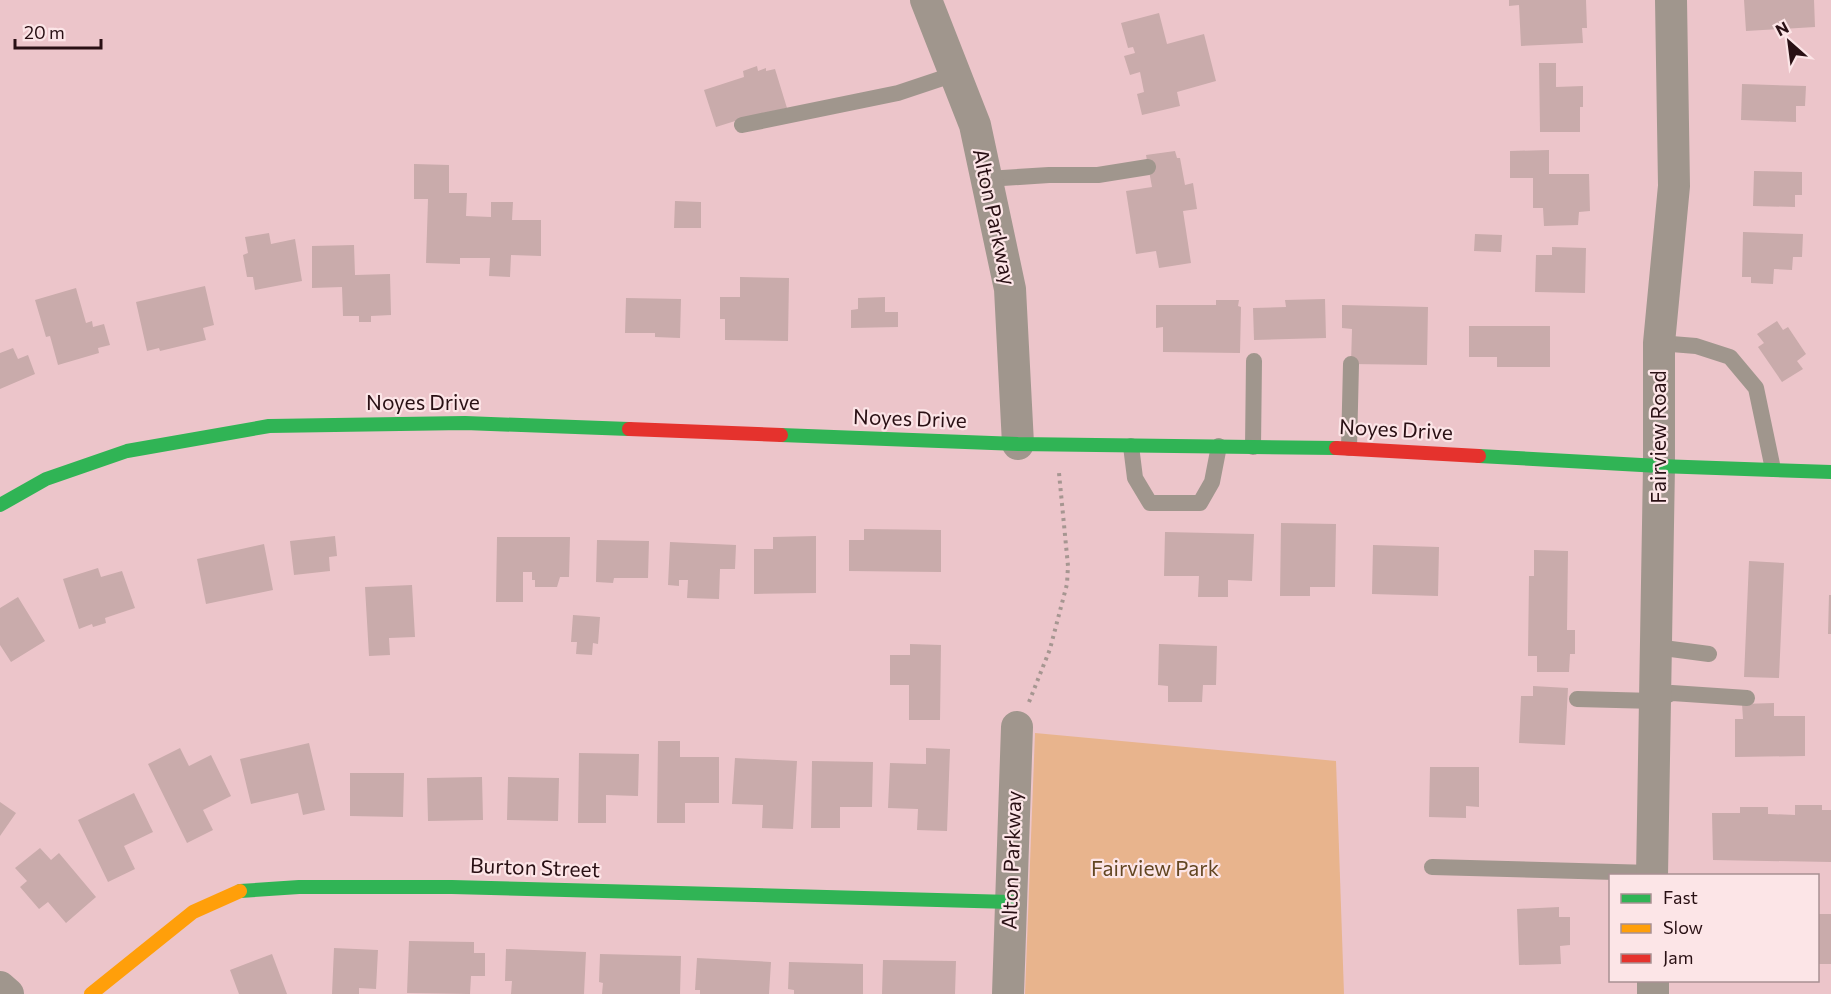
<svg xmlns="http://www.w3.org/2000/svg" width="1831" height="994" font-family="Commissioner,sans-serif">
<rect width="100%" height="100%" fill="#ecc5ca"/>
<path fill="#e8b48d" d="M1035 733 1336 761 1344 994H1025Z"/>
<path fill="#c9abab" d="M1509 0H1586L1587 28H1582L1583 43 1521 46 1519 5 1509 6Z
M1744 0H1814L1815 27 1746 31Z
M1159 13 1167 44 1204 34 1216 81 1177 92 1180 106 1142 115 1137 94 1144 92 1140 72 1130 75 1124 56 1135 53 1133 47 1128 48 1121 23Z
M1539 63H1556V87L1583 86V107H1580V132H1540Z
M757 66 758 71 766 68V71L775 69 787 108 748 117 716 127 704 90 744 77 743 71Z
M1742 84 1806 86 1805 106H1796V122L1741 120Z
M1549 150V174H1589L1590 211 1579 212 1578 225 1544 226 1543 208H1533V178H1510V151Z
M1175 151 1177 158H1180L1185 185 1193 183 1197 209 1183 211 1191 263 1159 268 1156 251 1136 254 1126 191 1152 187 1146 155Z
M414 164 449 165V193H467L466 216 491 217V202H513L512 220H541V256L511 255 510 277 489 276 490 258H460V264L426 263 428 199H414Z
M1754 171 1802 172V195H1795V207L1753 206Z
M675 201 701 202V228H674Z
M1743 232 1803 234 1802 257H1793L1792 270 1774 269 1773 284 1751 283V277H1742Z
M269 233 271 244 295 239 302 281 255 290 253 277H247L243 255 248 253 245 237Z
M1475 234 1502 235 1501 252 1474 251Z
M354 245 355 275 390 274 391 315 371 316V322H359V316H343L342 287 312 288V246Z
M1552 247 1586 248 1585 293 1535 292 1536 255H1552Z
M740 277 789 278 788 341 725 340V319H720V297H740Z
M205 286 214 325 203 328 206 340 160 351 159 348 147 351 136 302Z
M76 288 86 323 92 321 93 327 104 324 110 345 98 348 99 353 58 365 50 336 46 337 35 300Z
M885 297V312H898V327L851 328V310L858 309V298Z
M626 298 681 299 680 338 655 337V333H625Z
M1325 299 1326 338 1254 340 1253 308 1286 307 1285 300Z
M1216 300H1239L1238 306 1241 307 1240 353 1163 352V327L1156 328V305H1216Z
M1342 305 1428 307 1427 365 1351 364 1352 329 1342 328Z
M1777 321 1783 330 1788 327 1806 354 1797 361 1803 369 1782 382 1758 347 1764 343 1757 334Z
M1469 326H1550V367H1497V357H1469Z
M13 348 18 359 28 355 35 374 0 389V353Z
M1281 523 1336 524 1335 587H1310V596H1280Z
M864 529 941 530V572L849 571V540H864Z
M1165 532 1254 534 1252 581 1228 580V597H1198L1199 576H1164Z
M335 536 337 556 329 557 330 571 294 575 290 541Z
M816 536V593L754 594V549H773V537Z
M497 537H570L569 577H560L557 587H535V580H532V572H523V602H496Z
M597 540 649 541 648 578H614L613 583 596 582Z
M670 542 736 545 735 569H720L719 599 687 598 688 580H679V586L668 585Z
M264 544 273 590 206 604 197 559Z
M1373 545 1439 547 1438 596 1372 594Z
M1534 550 1568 551 1567 630H1575V654H1570L1569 672H1537V656H1528L1529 576H1534Z
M1749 561 1784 563 1779 678 1744 677Z
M98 568 101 577 122 571 135 608 105 618 106 623 93 627 92 624 79 629 63 579Z
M412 585 415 637 389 638 390 655 369 656 365 587Z
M1829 595H1831V634H1828Z
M18 597 45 641 11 662 0 645V608Z
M573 615 600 617 598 644 593 643 592 655 576 654 577 642H571Z
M910 644 941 645 940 720H909V685H890V655H910Z
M1159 644 1217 646 1216 685H1203L1202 702H1168V686L1158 685Z
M1533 686 1568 688 1565 745 1519 743 1521 696H1533Z
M1774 703V716H1805V756L1735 757V719H1743L1742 704Z
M658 741H680V757H719V803H685V823H657Z
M309 743 325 810 303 815 298 793 251 804 240 759Z
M180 748 189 766 211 755 231 796 203 810 213 830 187 843 148 764Z
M926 748 950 749 947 831 917 830 918 809 888 808 890 763 926 764Z
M579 753 639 754 638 796 606 795V823H578Z
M735 758 797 761 793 829 762 828 763 805 732 804Z
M812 761 873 762 872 807H840V828H811Z
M1430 767H1479V807L1466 806V818L1429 817Z
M350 773H404L403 817 350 816Z
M482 777 483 820 428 821 427 778Z
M508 777 559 778 558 821 507 820Z
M134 793 153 832 124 846 135 869 108 882 78 820Z
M0 802 16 813 0 836Z
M1795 805H1822V810H1831V862L1713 860 1712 813H1740V807H1768V814L1795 815Z
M40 848 51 860 59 853 96 897 66 923 48 902 39 909 20 887 27 881 15 868Z
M1559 907V917H1570V945L1560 946 1561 964 1519 965 1517 909Z
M1818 914H1831V964H1818Z
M409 941 474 942V953H485V976H471L470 994 407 993Z
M334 948 378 950 376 989 359 988V994H332Z
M506 949 586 952 584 994H511L512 981H505Z
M272 954 287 994H239L230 970Z
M600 954 681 956 680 994H602L603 983 599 982Z
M697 958 771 962 769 994H700V990H695Z
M883 960 956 961 955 994H882Z
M789 962 863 964V994H794V990L788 989Z"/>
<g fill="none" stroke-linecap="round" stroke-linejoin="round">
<path stroke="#a69691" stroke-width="4" stroke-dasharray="3 4.5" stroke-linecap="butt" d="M1029 702 1050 649 1067 584 1068 566 1059 473"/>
<path stroke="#a0968d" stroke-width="16" d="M742 125 898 93 955 74
M987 179 1049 175H1098L1148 167
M1659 343 1696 346 1730 357 1756 388 1773 469
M1131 446 1135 478 1150 503H1200L1212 482 1219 446
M1253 447 1254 361
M1349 448 1351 364
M1656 647 1709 654
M1577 699 1655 701 1672 693 1747 698
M1432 867 1652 873"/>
<path stroke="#a0968d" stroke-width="32" d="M926 0 975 125 1010 289 1018 444
M1652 876 1659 466V343L1674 186 1671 0
M1653 980V994
M0 987 8 994
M1008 994 1017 727"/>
<path stroke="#30b455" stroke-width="14" d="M781 435 1018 444 1336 448
M1479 456 1659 466 1831 472
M0 505 46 479 127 451 269 426 465 423 629 429
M240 891 299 887H452L1011 902"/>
<path stroke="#ff9f0a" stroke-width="14" d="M91 994 193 912 240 891"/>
<path stroke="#e5322d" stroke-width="14" d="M629 429 781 435
M1336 448 1479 456"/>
</g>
<g text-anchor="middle" stroke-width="4.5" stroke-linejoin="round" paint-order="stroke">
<g font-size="21" fill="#291014" stroke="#fce5e7">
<text transform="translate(994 217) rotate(78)" y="7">Alton Parkway</text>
<text x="423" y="410">Noyes Drive</text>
<text transform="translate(910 419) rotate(2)" y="7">Noyes Drive</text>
<text transform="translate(1396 430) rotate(3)" y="7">Noyes Drive</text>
<text transform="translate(1659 437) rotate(-90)" y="7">Fairview Road</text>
<text transform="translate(1012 860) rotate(-88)" y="7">Alton Parkway</text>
<text transform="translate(535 868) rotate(2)" y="7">Burton Street</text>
</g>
<g font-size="21" fill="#624622" stroke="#fce5e7">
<text x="1155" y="876">Fairview Park</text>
</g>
</g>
<rect x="1609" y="874" width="210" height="108" fill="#fce5e7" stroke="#a89093" stroke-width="1.5"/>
<rect x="1621" y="894" width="30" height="9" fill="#30b455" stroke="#a89093" stroke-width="1.5"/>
<text x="1663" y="904" font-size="18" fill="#291014">Fast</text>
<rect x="1621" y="924" width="30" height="9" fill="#ff9f0a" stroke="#a89093" stroke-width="1.5"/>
<text x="1663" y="934" font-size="18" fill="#291014">Slow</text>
<rect x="1621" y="954" width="30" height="9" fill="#e5322d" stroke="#a89093" stroke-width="1.5"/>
<text x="1663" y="964" font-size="18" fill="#291014">Jam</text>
<g transform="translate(1789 42) rotate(332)" stroke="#fce5e7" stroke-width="4.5" paint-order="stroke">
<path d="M0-4.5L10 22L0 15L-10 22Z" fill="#291014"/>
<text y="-9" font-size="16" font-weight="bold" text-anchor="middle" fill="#291014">N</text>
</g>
<path d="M15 39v9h86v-9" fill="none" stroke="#291014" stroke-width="3"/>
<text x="24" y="39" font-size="18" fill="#291014" stroke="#fce5e7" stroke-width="4.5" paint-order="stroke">20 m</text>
</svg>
